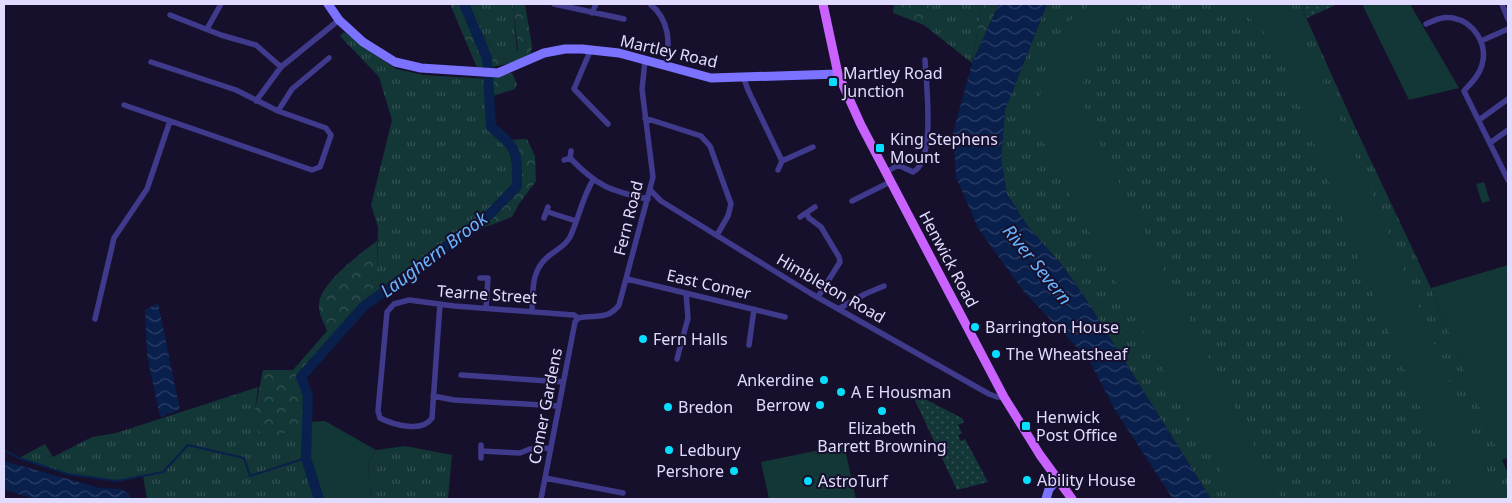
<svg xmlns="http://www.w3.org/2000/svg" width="1512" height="503" font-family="'Noto Sans',sans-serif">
<defs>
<pattern id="grass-tufts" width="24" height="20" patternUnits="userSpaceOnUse" patternTransform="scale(1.25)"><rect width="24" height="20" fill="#133636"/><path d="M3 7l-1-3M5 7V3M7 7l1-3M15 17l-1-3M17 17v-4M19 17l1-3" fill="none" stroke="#355254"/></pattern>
<pattern id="forest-crowns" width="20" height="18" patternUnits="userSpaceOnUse" patternTransform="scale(1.25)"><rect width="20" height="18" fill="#133636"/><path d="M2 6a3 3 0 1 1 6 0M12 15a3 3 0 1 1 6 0" fill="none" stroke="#355254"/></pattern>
<pattern id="garden-dots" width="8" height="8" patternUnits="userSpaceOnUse" patternTransform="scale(1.25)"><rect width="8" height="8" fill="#133636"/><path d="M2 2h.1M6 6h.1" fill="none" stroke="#355254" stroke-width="1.8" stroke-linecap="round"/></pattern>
<pattern id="water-waves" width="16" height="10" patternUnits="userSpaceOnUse" patternTransform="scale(1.25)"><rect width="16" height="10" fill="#091f4c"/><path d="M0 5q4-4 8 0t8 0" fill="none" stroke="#2d3f67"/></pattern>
</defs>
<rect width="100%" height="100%" fill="#16102c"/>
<path fill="url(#grass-tufts)" d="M474 4H513L517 51 500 60 484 37Z
M933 4H982L972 63 924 25Z
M1047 4H1300L1355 127 1431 288 1508 474V499H1211L1087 301 1062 265 1028 227 1007 194 1001 160 1005 110Z
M344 32 396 69 424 75 488 79 491 127C518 149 517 150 517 186L489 215 388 287 377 278 378 227 371 205 392 120 379 77 340 36Z
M258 387 255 410 283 435 307 422 306 458 319 499H147L143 476 117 481 67 474 19 458 45 444 53 457 92 437 116 433Z
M405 446 452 455 448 499H371L368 462 376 450Z"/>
<path fill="url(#forest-crowns)" d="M450 4H474L484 37 500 60 518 50 513 4H525L532 46 531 53 516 62 478 70Z
M894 4H933L924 25 893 13Z
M982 4H999L972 63Z
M512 73 517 84 515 89 490 97 488 79Z
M527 139 535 156 536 181 519 204 512 217 459 237 489 215 517 186V162L512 143 507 140Z
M377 241V278L388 287 363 307 301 377 308 395 307 422C289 432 279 441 258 433L255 410 263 370H293L327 331C324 323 318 313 319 304 320 283 361 253 377 241Z"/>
<path fill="#133636" d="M1090 4H1152C1102 17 1072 70 1086 118L1281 499H1238L1193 425 1063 183 1037 127 1036 109 1058 38 1065 25Z
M1221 4H1282L1298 24 1380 212 1498 499H1458L1357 255 1282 60C1268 34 1251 12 1221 4Z
M1362 4H1410L1459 88 1409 100Z
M1484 182 1490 201 1482 203 1476 184Z
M1508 265V458L1501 460 1431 288Z
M325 421 376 450 368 462 371 499H319L306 458 307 422Z
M844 445 856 499H769L761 462Z"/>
<path fill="url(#garden-dots)" d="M1300 4H1338L1307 18Z
M911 392 962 418 964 422 958 425 962 433 958 436 961 441 965 439 988 482 957 490Z"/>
<path fill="url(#water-waves)" d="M999 4H1047L1005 110 1001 160 1007 194 1028 227 1062 265 1087 301 1211 499H1173L1115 410 1089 360 1024 292 978 228 956 177 953 133 972 63Z
M158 303 180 410 160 417 147 355 145 310Z
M4 461 100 488 121 489 129 494 131 499H36L4 490Z"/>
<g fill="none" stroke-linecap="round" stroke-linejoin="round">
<path stroke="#091f4c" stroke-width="2" d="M4 450 19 458 67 474 117 481 163 472 188 445 244 458 250 476 306 458"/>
<path stroke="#091f4c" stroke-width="10" d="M319 499 306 458 308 395 301 377 363 307 489 215 517 186C517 150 518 149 491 127L487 58 464 4"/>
<path stroke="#403a8c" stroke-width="5.5" d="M554 4 624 19
M650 4C670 20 670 43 666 66
M1502 4 1508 19
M592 13 596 4
M170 15 221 35 256 45 281 67
M1426 24C1435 20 1443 16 1453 18 1474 22 1488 44 1482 65 1479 76 1471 83 1464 91L1508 180
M207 29 221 4
M1481 41 1508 29
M591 49 574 89 608 124
M744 79 748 90 782 161
M256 101 281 67 339 20
M124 105 312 170 320 167 331 135 326 128 278 111 236 90 151 62
M278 111 292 89 329 58
M645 118 701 136 710 146 731 204 728 216 717 235
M1479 120 1508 99
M1490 143 1508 130
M570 158C597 186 610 191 648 199
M564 160 570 158 571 151
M778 170 782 161 813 147
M885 173 898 165 913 172C936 162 926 81 925 60
M650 190 661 201 810 293 989 394 997 397H1004
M852 201 890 182
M548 212 576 221
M806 213 809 218 821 227 839 257 840 262 818 297
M800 217 815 207
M544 218 548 207
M480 278H488L486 308
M627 279 785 317
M440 304 432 418C422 433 394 425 380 418L378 411 387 312 394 304 409 300 454 306 574 315 578 318
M838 309 865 294 884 286
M532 311C533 289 531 269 550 255 558 249 565 246 570 237 579 218 582 198 593 180
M578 318C595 314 607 321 619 305L653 177 642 89 645 61
M95 319 114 238 147 189 170 121
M749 345 754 309
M677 359 688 318 686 293
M461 375 563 382
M433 396 454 400 559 406
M481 451 520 453 530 449 551 448
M481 458V445
M545 478 623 493
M541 499 575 322 578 318"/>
<path stroke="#7b72ff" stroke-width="9" d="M328 4 339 20 363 42 395 62 421 68 498 73 544 53 565 49H582L619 53 711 78 838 74
M1046 499 1049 489 1057 480"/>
<path stroke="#ca62ff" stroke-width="9" d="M823 4 838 74 861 125 1004 397 1040 455 1072 499"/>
</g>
<g fill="#07ddff" stroke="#16102c" stroke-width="2">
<rect x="828" y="77" width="10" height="10" rx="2.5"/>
<rect x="875" y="143" width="10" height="10" rx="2.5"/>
<circle cx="975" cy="327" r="5"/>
<circle cx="643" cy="339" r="5"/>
<circle cx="996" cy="354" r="5"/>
<circle cx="824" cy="380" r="5"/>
<circle cx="841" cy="392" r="5"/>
<circle cx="820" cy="405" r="5"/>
<circle cx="668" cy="407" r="5"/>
<circle cx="882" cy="411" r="5"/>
<rect x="1021" y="421" width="10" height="10" rx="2.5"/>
<circle cx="669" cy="450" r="5"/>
<circle cx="734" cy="471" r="5"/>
<circle cx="1027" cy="480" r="5"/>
<circle cx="808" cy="481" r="5"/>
</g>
<g text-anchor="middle" stroke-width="4" stroke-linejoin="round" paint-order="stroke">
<g font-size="16" fill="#e1dbff" stroke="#16102c">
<text transform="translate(669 51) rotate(13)" y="6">Martley Road</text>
<text transform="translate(628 218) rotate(-76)" y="6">Fern Road</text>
<text transform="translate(949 259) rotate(62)" y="6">Henwick Road</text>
<text transform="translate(709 284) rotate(13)" y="6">East Comer</text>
<text transform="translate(831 288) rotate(30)" y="6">Himbleton Road</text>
<text transform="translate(487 294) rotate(4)" y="6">Tearne Street</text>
<text transform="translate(545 406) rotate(-79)" y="6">Comer Gardens</text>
</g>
<g font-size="16" fill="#e1dbff" stroke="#16102c" text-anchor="start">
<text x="843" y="79">Martley Road<tspan x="843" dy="18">Junction</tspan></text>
<text x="890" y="145">King Stephens<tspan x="890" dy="18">Mount</tspan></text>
<text x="985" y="333">Barrington House</text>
<text x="653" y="345">Fern Halls</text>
<text x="1006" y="360">The Wheatsheaf</text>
<text x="814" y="386" text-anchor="end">Ankerdine</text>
<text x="851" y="398">A E Housman</text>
<text x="810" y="411" text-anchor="end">Berrow</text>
<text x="678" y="413">Bredon</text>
<text x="1036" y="423">Henwick<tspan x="1036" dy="18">Post Office</tspan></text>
<text x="882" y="434" text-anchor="middle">Elizabeth<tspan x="882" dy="18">Barrett Browning</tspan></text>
<text x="679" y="456">Ledbury</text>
<text x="724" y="477" text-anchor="end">Pershore</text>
<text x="1037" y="486">Ability House</text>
<text x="818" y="487">AstroTurf</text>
</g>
<g font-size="18" font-style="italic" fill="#69b4ff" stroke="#16102c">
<text transform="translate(434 255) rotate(-37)" y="6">Laughern Brook</text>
<text transform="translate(1037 265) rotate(51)" y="6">River Severn</text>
</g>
</g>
<rect width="1512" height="503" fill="none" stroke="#e1dbff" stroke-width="10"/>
</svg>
